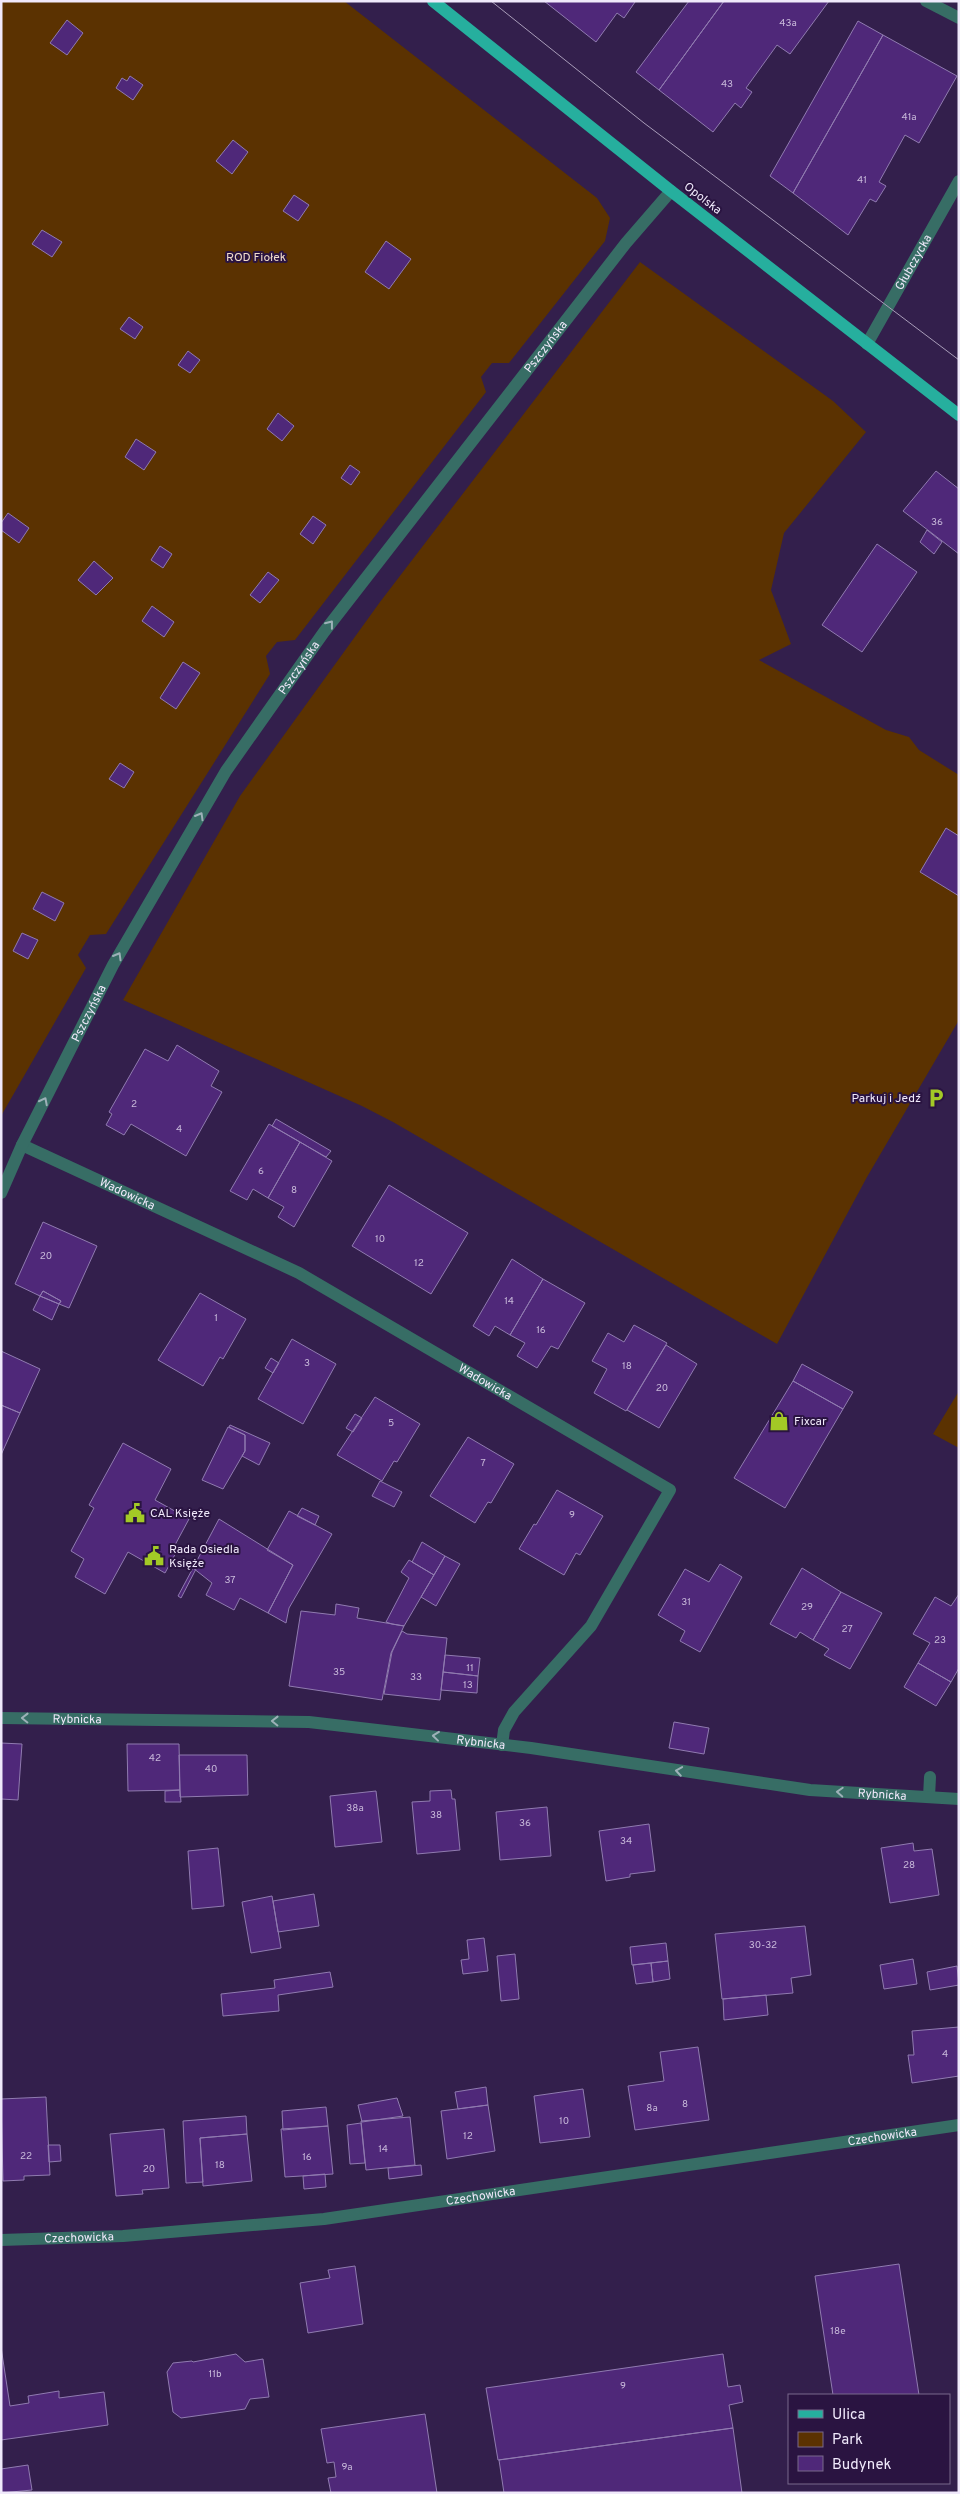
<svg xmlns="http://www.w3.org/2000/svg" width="960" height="2494" font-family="Overpass,sans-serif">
<rect width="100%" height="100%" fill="#331f4c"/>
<path fill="#5b3201" d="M1 1H344L597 198 610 218 605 241 509 363H492L481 377 486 392 295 640 277 642 266 656 270 674 106 934 90 935 78 955 86 968 1 1116Z
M640 262 833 401 866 432 784 533 771 590 791 644 759 660 886 730 909 737 919 750 959 775V1020L867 1177 777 1344 393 1122 362 1106 123 1000 240 796 380 602Z
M959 1391V1448L933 1434Z"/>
<path fill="#4f2879" stroke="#907bb0" d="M544 1H634L635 2 624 18 617 13 596 42Z
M689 1H724L659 90 636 72Z
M724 1H829L790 54 777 45 746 88 752 92 741 108 735 103 713 132 659 90Z
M67 20 83 33 67 55 50 43Z
M858 21 883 35 793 193 770 176Z
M883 35 957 76 919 143 905 135 879 182 886 186 876 202 870 199 848 235 793 193Z
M130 76 143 85 133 100 116 88 122 78 127 81Z
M233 140 248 152 232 174 216 161Z
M294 195 309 205 298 221 283 211Z
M42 230 62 242 52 257 32 244Z
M386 241 411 259 389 289 365 272Z
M129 317 143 327 135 339 120 329Z
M188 351 200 360 190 373 178 365Z
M278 413 294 426 282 441 267 429Z
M136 439 156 452 144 470 125 457Z
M350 465 360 472 351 485 341 478Z
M936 471 959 489V554L903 511Z
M8 513 29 528 19 543 1 530V523Z
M313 516 326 525 313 544 300 534Z
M927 530 942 542 934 554 920 542Z
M877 544 917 572 862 652 822 625Z
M160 546 172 554 163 568 151 560Z
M94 561 113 578 96 595 78 580Z
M268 572 279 580 260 603 250 595Z
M152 606 174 622 164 637 142 621Z
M183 662 200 673 176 709 160 698Z
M120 763 134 772 124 788 109 779Z
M946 828 959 836V896L920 872Z
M42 892 64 903 55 921 33 909Z
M22 933 38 940 28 959 13 951Z
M177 1045 219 1071 211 1086 222 1092 186 1156 131 1124 124 1135 106 1125 112 1114 109 1112 145 1049 168 1061Z
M276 1119 331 1151 326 1157 272 1126Z
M269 1124 300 1142 268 1198 253 1189 247 1200 230 1191Z
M300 1142 332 1161 294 1227 278 1217 284 1207 268 1198Z
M389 1185 468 1233 431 1294 352 1246Z
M43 1222 97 1246 69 1308 59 1304 61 1301 43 1291 40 1296 15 1284Z
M512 1259 543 1279 510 1335 495 1326 489 1336 473 1326Z
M543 1279 585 1303 558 1349 551 1346 537 1368 517 1356 525 1343 510 1335Z
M43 1291 61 1301 59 1304 40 1296Z
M200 1293 246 1319 223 1359 220 1357 203 1386 158 1360Z
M40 1296 59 1304 52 1320 33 1310Z
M634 1325 667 1343 626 1411 594 1393 607 1369 592 1361 608 1333 624 1342Z
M292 1339 336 1364 303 1424 258 1399Z
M666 1345 697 1364 659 1428 627 1410Z
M1 1351 40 1369 20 1413 1 1405Z
M271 1358 279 1363 273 1373 265 1368Z
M802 1364 853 1392 843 1409 793 1381Z
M793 1381 843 1409 785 1508 734 1478Z
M375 1397 420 1424 397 1462 394 1461 382 1481 337 1455Z
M1 1405 20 1413 1 1455Z
M355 1414 362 1418 353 1432 346 1428Z
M230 1425 270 1443 259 1465 242 1456 245 1451V1435L229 1427Z
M228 1427 245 1435V1451L223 1489 202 1480Z
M468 1437 514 1464 491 1503 488 1502 475 1523 430 1496Z
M123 1443 171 1469 155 1500 189 1519 175 1545 179 1547 165 1573 128 1552 105 1594 75 1577 84 1559 71 1551 94 1508 89 1505Z
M380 1481 402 1492 394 1507 372 1496Z
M557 1490 603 1516 580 1555 576 1553 564 1575 519 1549 534 1524 536 1525Z
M302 1508 319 1516 315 1525 297 1516Z
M289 1511 332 1534 289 1608 286 1623 268 1613 293 1565 267 1550Z
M219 1519 293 1565 268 1613 240 1598 234 1610 206 1595 212 1583 193 1568Z
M422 1542 445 1556 434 1575 412 1562Z
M445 1556 460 1564 436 1606 421 1597Z
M409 1560 434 1575 404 1626 392 1624 386 1622 409 1578 401 1572Z
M720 1564 742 1577 700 1652 680 1641 685 1631 658 1615 685 1569 709 1582Z
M193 1568 196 1569 181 1598 178 1596Z
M802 1568 841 1592 813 1640 800 1632 796 1638 770 1624Z
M841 1592 882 1613 850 1669 824 1655 829 1649 813 1640Z
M959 1594V1668L951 1682 918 1663 930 1643 913 1634 935 1597 951 1606Z
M336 1604 359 1608 357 1618 404 1626 391 1653 382 1700 289 1686 301 1611 335 1615Z
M402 1631 407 1634 447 1638 440 1700 384 1694 392 1652Z
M445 1655 480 1658 478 1676 443 1672Z
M918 1663 951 1682 936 1706 904 1687Z
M443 1672 478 1676 477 1693 441 1690Z
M674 1722 709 1728 704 1754 669 1748Z
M1 1743 22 1744 18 1800 1 1799Z
M127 1744H179L180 1790 128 1791Z
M179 1755H247L248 1795 180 1797Z
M180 1790 181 1802H165V1791Z
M451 1790 452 1799H455L460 1850 417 1854 412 1802 430 1801V1791Z
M376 1791 382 1842 335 1847 330 1796Z
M547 1807 551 1856 500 1860 496 1812Z
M649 1824 655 1871 630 1874V1877L606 1881 599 1831Z
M913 1843 914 1851 932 1849 939 1895 890 1903 881 1848Z
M218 1848 224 1906 192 1909 188 1851Z
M314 1894 319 1926 278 1932 273 1901Z
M272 1896 281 1948 251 1953 242 1902Z
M805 1926 811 1975 791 1978 793 1993 722 1999 715 1934Z
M484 1938 488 1971 463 1974 461 1960 469 1959 467 1940Z
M666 1943 668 1961 632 1965 630 1947Z
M515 1954 519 1999 501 2001 497 1956Z
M913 1959 917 1984 884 1989 880 1965Z
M668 1961 670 1979 653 1982 651 1963Z
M651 1963 653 1982 636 1984 633 1965Z
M957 1966 959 1985 930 1990 927 1972Z
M330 1972 333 1987 278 1995 279 2011 223 2016 221 1994 275 1988 274 1980Z
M766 1995 768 2015 724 2020 723 1999Z
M959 2027V2076L912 2083 908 2055H914L912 2031Z
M698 2047 709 2120 635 2130 628 2086 664 2081 660 2052Z
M486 2087 488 2105 458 2109 455 2092Z
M583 2089 590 2137 540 2143 534 2096Z
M46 2097 50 2175 24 2176V2180L3 2181 1 2099Z
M397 2098 403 2116 362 2122 358 2105Z
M488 2105 495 2151 447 2159 441 2111Z
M326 2107 328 2126 283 2130 282 2111Z
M246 2116 247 2134 200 2138 203 2182 186 2183 183 2121Z
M410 2117 415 2165 366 2170 361 2121Z
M361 2123 365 2163 350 2164 347 2125Z
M328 2126 333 2174 285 2177 281 2129Z
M164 2129 169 2188 142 2190 143 2194 116 2196 110 2134Z
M247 2134 252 2181 203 2186 200 2138Z
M48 2145H60L61 2161 49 2162Z
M421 2165 422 2175 389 2179 388 2168Z
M325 2174 326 2187 304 2189 303 2176Z
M899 2264 919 2395H833L815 2276Z
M355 2266 363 2324 308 2333 300 2283 330 2278 328 2270Z
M1 2347 10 2406 29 2403 28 2396 59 2391V2398L104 2392 108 2425 1 2440Z
M236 2354 245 2362 263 2359 269 2397 250 2399 245 2409 181 2418 173 2412 167 2372 173 2363 192 2361 193 2362Z
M723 2354 728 2387 740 2385 743 2402 729 2405 733 2428 498 2460 486 2388Z
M425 2414 437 2493H331L328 2478 336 2477 334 2462 327 2463 321 2429Z
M733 2428 742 2493H504L499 2460Z
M28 2465 32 2490 1 2493V2469Z"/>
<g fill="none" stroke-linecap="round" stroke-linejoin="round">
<path stroke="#376d65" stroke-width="12" d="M929 1797 930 1777"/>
<g stroke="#376d65" stroke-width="12">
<path d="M926 1 959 18"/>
<path id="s1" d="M867 344 959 181"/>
<path id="s2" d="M22 1145 299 1273 670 1490 591 1626 514 1712 504 1730 502 1745"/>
<path id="s3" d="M1 1193 22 1145 113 965 226 771 324 632 626 243 671 191"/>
<path id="s4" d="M1 1718 309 1722 531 1748 810 1790 959 1799"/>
<path id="s5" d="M1 2240 123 2236 324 2219 959 2125"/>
</g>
<path stroke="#26af9e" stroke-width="12" d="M433 1 671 191 959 415"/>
<path stroke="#a99db9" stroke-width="1" d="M491 1 644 123 959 360"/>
</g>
<defs><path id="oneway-chevron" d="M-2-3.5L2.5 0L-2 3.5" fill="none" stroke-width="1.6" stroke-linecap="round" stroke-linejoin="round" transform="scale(1.25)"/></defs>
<g stroke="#9db1b8">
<use href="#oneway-chevron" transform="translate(330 624) rotate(-52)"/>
<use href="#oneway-chevron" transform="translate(200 816) rotate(-60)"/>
<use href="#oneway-chevron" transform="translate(118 956) rotate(-60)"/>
<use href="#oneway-chevron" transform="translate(44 1101) rotate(-63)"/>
<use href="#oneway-chevron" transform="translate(25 1718) rotate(-179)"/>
<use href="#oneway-chevron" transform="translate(275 1721) rotate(-179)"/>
<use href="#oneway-chevron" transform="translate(436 1736) rotate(-174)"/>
<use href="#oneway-chevron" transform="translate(679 1771) rotate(-171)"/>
<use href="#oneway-chevron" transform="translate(840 1792) rotate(-177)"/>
</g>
<defs>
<symbol id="parking-bare" viewBox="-9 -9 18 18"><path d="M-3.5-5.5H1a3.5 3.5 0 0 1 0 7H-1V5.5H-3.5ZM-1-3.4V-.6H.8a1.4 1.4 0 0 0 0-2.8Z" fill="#a3c926" stroke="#2a1441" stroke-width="2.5" paint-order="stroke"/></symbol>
<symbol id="shop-bare" viewBox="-9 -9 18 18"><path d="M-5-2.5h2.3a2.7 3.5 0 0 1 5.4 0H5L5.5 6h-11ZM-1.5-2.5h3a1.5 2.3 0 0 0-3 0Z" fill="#a3c926" stroke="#2a1441" stroke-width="2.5" paint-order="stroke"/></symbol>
<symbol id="civic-bare" viewBox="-9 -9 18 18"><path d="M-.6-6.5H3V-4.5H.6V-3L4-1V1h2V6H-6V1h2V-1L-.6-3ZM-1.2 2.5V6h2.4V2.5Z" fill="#a3c926" stroke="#2a1441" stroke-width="2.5" paint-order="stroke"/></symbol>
</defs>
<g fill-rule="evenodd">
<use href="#parking-bare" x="922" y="1084" width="28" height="28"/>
<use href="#shop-bare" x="765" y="1407" width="28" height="28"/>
<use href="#civic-bare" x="121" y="1499" width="28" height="28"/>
<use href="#civic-bare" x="140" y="1542" width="28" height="28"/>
</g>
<g text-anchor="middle" stroke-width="4" stroke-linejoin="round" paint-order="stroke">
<g font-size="10" fill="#c8b9da">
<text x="788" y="26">43a</text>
<text x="727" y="87">43</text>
<text x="909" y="120">41a</text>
<text x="862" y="183">41</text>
<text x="937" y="525">36</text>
<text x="134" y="1107">2</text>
<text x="179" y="1132">4</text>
<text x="261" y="1174">6</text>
<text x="294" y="1193">8</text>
<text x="380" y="1242">10</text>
<text x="46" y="1259">20</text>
<text x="419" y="1266">12</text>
<text x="509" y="1304">14</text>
<text x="216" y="1321">1</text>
<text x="541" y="1333">16</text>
<text x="307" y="1366">3</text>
<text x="627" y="1369">18</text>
<text x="662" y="1391">20</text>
<text x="391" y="1426">5</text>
<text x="483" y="1466">7</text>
<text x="572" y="1518">9</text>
<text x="230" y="1583">37</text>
<text x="686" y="1605">31</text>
<text x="807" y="1610">29</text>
<text x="847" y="1632">27</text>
<text x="940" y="1643">23</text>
<text x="470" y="1671">11</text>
<text x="339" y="1675">35</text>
<text x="416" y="1680">33</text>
<text x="468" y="1688">13</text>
<text x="155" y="1761">42</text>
<text x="211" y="1772">40</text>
<text x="355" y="1811">38a</text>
<text x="436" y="1818">38</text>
<text x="525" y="1826">36</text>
<text x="626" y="1844">34</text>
<text x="909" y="1868">28</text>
<text x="763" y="1948">30-32</text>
<text x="945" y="2057">4</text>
<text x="685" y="2107">8</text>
<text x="652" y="2111">8a</text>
<text x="564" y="2124">10</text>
<text x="468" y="2139">12</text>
<text x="383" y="2152">14</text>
<text x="26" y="2159">22</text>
<text x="307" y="2160">16</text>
<text x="220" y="2168">18</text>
<text x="149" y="2172">20</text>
<text x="838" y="2334">18e</text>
<text x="215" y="2377">11b</text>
<text x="623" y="2389">9</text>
<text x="347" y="2470">9a</text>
</g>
<g font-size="12" fill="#f0e9fb" stroke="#2a1441">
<text transform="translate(703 198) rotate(38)" y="4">Opolska</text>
<text dy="4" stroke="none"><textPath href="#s1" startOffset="94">Głubczycka</textPath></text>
<text dy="4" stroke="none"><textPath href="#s3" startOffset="1010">Pszczyńska</textPath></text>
<text dy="4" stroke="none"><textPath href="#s3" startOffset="605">Pszczyńska</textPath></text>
<text dy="4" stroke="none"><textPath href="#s3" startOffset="200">Pszczyńska</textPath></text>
<text dy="4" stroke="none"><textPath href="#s2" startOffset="116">Wadowicka</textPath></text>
<text dy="4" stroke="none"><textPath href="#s2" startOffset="521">Wadowicka</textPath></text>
<text dy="4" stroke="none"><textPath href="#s4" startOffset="76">Rybnicka</textPath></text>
<text dy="4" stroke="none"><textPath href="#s4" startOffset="481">Rybnicka</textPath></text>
<text dy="4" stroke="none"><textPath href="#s4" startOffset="886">Rybnicka</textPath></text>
<text dy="4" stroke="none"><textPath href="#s5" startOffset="888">Czechowicka</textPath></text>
<text dy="4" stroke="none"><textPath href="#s5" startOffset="482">Czechowicka</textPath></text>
<text dy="4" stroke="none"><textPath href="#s5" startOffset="78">Czechowicka</textPath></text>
</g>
<g font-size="12" fill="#f1dccb" stroke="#2a1441">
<text x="256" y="261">ROD Fiołek</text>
</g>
<g font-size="12" fill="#f0e9fb" stroke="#2a1441" text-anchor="start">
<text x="921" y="1102" text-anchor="end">Parkuj i Jedź</text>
<text x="794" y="1425">Fixcar</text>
<text x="150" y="1517">CAL Księże</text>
<text x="169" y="1553">Rada Osiedla<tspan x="169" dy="14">Księże</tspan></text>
</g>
</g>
<rect width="960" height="2494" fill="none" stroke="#f0e9fb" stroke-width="5"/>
<rect x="788" y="2394" width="162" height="90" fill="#2a1441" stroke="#79698b"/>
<rect x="798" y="2410" width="25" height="8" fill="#26af9e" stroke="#79698b"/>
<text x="832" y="2419" font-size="15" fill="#f0e9fb">Ulica</text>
<rect x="798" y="2432" width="25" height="15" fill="#5b3201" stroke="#79698b"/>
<text x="832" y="2444" font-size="15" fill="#f0e9fb">Park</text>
<rect x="798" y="2456" width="25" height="15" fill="#4f2879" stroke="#79698b"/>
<text x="832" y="2469" font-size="15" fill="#f0e9fb">Budynek</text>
</svg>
